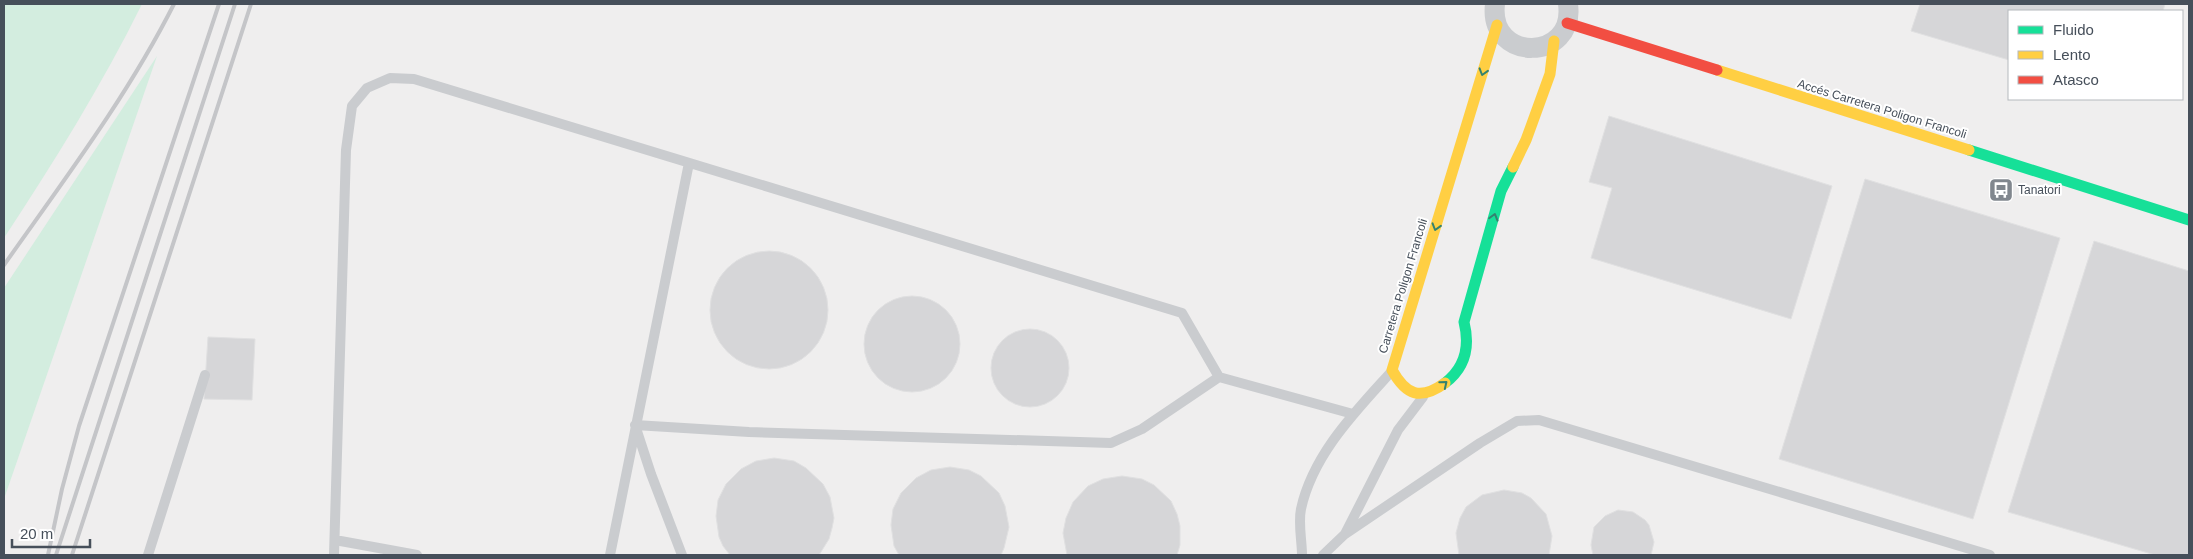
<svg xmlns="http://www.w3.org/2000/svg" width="2193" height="559" font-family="Arial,sans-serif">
<rect width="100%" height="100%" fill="#efeeee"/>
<path fill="#d3eddf" d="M4 4H142C102 85 54 162 4 238Z
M157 56 4 499V288Z"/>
<path fill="#d6d6d8" stroke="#e0e0e1" d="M1920 4H2165L2163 11H2009V60L1911 31Z
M1609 116 1832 186 1791 319 1591 258 1612 188 1589 182Z
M1865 179 2060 238 1973 519 1779 459Z
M2094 241 2189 271V555H2155L2008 512Z
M710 310a59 59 0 1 1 118 0a59 59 0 1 1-118 0Z
M864 344a48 48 0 1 1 96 0a48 48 0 1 1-96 0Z
M991 368a39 39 0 1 1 78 0a39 39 0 1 1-78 0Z
M208 337 255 339 252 400 204 399Z
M774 458 794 461 806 468 823 484 830 497 834 518 832 528 829 539 819 555H730L723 546 719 537 716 516 718 500 726 484 741 469 756 461Z
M950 467 969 470 981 476 999 493 1005 506 1009 527 1004 548 1001 555H899L894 546 891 525 893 509 901 493 916 478 931 470Z
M1122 476 1142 479 1154 485 1171 501 1177 514 1180 526V545L1177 555H1067L1063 533 1066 518 1073 502 1088 486 1103 479Z
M1504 490 1522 493 1531 498 1546 514 1552 536 1549 555H1459L1456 533 1460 518 1466 507 1482 495Z
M1618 510 1633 512 1645 520 1649 525 1654 542 1651 555H1593L1591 545 1594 527 1605 516Z"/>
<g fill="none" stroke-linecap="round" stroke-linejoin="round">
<path stroke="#cacccf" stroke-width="10" d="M1345 534 1480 443 1517 421 1539 420 1990 555
M335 540 417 555
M148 555 205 375
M334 555 346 150 352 106 367 88 390 78 414 79 1182 313 1219 377 1353 414
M610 555 689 163
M682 555 651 474 635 425 749 432 1111 443 1142 429 1219 377
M1302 555C1302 541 1298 523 1301 509 1313 454 1356 411 1392 371
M1323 555 1345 534 1398 430 1423 397"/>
<path stroke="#cacccf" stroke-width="20" d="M1495 4C1488 63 1576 62 1568 4"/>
<path stroke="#16e098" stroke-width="11" d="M1969 150 2189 220
M1445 383C1466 367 1470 346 1464 322L1501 191 1513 167"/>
<path stroke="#ffcf43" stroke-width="11" d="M1717 70 1969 150
M1513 167 1526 140 1550 74 1554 41
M1445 383C1420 401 1406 395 1392 370L1497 25"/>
<path stroke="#f24e42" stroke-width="11" d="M1567 23 1717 70"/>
<path stroke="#c4c5c8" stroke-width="4" d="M4 265C64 180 127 97 174 4
M48 555 62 489 79 426 219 4
M56 555 235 4
M72 555 251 4"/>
</g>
<defs><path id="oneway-chevron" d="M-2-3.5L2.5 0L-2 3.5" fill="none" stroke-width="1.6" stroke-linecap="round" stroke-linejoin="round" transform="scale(1.25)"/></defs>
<g stroke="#358270">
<use href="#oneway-chevron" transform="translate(1483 72) rotate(107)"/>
<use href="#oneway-chevron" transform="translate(1494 217) rotate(-74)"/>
<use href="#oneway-chevron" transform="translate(1436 227) rotate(107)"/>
<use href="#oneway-chevron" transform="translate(1444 384) rotate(-39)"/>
</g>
<defs>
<symbol id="bus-square" viewBox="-11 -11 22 22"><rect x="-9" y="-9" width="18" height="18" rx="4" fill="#81878e" stroke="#fff"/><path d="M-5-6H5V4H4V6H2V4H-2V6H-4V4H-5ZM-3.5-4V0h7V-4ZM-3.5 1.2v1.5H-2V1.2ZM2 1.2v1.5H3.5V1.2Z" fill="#fff"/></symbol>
</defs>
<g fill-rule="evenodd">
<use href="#bus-square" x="1987" y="176" width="28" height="28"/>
</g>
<g text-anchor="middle" stroke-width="4" stroke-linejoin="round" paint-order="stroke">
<g font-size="12" fill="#464f5a" stroke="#fff">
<text transform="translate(1882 109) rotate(17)" y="4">Accés Carretera Poligon Francoli</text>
<text transform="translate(1403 286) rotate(-73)" y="4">Carretera Poligon Francoli</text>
</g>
<g font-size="12" fill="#464f5a" stroke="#fff" text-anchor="start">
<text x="2018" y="194">Tanatori</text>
</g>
</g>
<rect width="2193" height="559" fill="none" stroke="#464f5a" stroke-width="10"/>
<rect x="2008" y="10" width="175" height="90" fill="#ffffff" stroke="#b5b9bd"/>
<rect x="2018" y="26" width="25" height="8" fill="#16e098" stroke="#b5b9bd"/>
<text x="2053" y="35" font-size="15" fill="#464f5a">Fluido</text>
<rect x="2018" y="51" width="25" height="8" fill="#ffcf43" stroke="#b5b9bd"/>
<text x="2053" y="60" font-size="15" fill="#464f5a">Lento</text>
<rect x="2018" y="76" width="25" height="8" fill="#f24e42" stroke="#b5b9bd"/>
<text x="2053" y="85" font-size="15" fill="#464f5a">Atasco</text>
<path d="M12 539v8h78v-8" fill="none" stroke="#464f5a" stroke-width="2.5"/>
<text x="20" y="539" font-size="15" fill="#464f5a" stroke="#ffffff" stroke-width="4" paint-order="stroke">20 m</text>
</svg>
